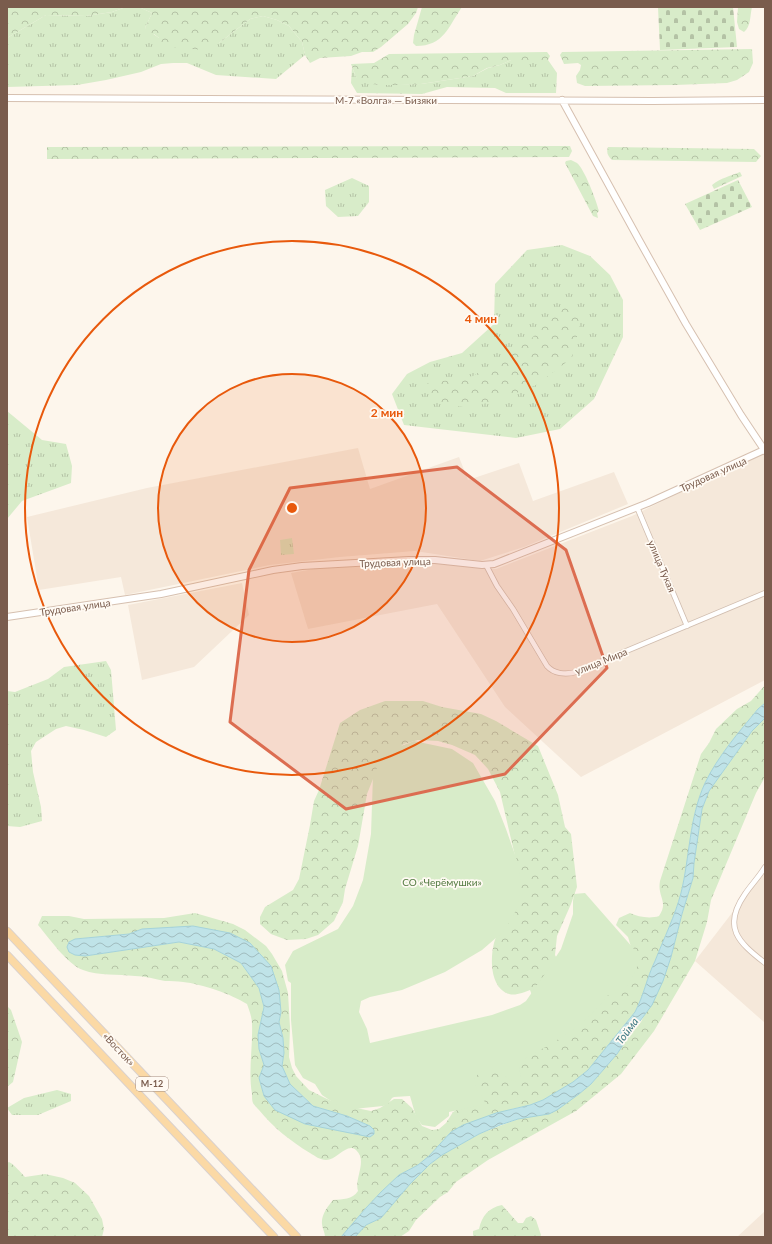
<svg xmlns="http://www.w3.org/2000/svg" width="772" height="1244" font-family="Lato,sans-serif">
<defs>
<pattern id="grass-tufts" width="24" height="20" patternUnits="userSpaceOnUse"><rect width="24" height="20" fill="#d8ecc9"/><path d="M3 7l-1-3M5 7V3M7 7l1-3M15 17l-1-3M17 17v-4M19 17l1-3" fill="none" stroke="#b4c2a5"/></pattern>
<pattern id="forest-crowns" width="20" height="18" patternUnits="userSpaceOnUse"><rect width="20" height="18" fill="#d8ecc9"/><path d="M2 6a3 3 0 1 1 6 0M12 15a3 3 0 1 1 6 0" fill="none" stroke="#b4c2a5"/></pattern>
<pattern id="cemetery-stones" width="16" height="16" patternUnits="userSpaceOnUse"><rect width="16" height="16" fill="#d8ecc9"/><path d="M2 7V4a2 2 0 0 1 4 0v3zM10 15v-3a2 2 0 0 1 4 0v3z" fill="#b4c2a5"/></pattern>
<pattern id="water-waves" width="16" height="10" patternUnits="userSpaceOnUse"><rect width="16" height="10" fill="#bfe3e8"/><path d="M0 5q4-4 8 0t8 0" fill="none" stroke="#a0bbbe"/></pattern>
</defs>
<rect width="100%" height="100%" fill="#fdf6ec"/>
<path fill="#f5e8da" d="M358 448 370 489 459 457 468 480 519 463 533 501 614 472 628 504 524 547 480 561 415 551 340 557 270 565 125 595 121 577 39 590 27 517 147 488Z
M765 451V680L581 777 505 707 437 604 308 629 291 573 331 566 437 564 496 569 632 516Z
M242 583 249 615 194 667 142 680 128 605Z
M765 866V1023L695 961 745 896Z
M765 1211V1237H737Z"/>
<path fill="url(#grass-tufts)" d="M126 7H139L152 13 145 28 159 38 219 43 250 19 263 16 277 20 289 26 302 42 305 55 276 79 216 75 187 63H173L161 64 141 72 106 80 77 85 7 87V38L46 15 86 16 112 12Z
M511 60H548L557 73 556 93H506L495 88 447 87 422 94 357 93 351 83 352 67 356 77 378 85 421 84 473 76 488 68 500 65Z
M352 178 369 186V202L358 216 338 217 326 206 325 190Z
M562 245 590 256 610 275 623 300V337L594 399 560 429 516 438 404 425 392 394 407 374 430 362 462 353 494 324 495 284 527 250Z
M7 411 42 440 66 444 72 466 71 483 22 501 7 519Z
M292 538 294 554 281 555 280 540Z
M106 661 111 670 116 730 106 737 84 730 66 726 56 729 36 742 31 751 33 772 41 807 42 821 20 827 7 826V691L15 692 48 679 64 667Z
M57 1090 71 1094V1101L38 1115H12L7 1108 24 1098Z"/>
<path fill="url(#forest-crowns)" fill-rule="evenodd" d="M7 7H126L112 12 86 16 46 15 7 38Z
M139 7H418L416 13 408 24 381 47 373 52H362L351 56 320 58 310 63 305 55 302 42 289 26 277 20 263 16 250 19 219 43 204 50 168 47 161 44 159 38 154 34 149 35 145 28 152 13Z
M422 7H462C448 27 444 46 416 46L413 43 414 35Z
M738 7H752C750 15 751 27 744 32L739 29 737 22Z
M752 49 753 63 749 72 737 80 727 83 675 85 585 86 577 83 576 76 580 70 581 65 578 63 564 64 560 55 562 52Z
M547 52 550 56 548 60H511L500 65 487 68 473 76 421 84 400 85H378L362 82 356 77 351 64 374 63 389 54Z
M570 146 572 151 569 157 47 159V147Z
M608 147 754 149 761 156 756 162 612 160C608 156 606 153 608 147Z
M571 160C573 161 575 162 577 163 585 170 596 200 599 211L597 213 598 218 593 216 565 163 566 161Z
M740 172 742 176 714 189 712 185C721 178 730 176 740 172Z
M566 303 579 312V328L572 358 536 385 507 397 469 408 435 402 424 384 473 376 531 339Z
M765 685V703L758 709C739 732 718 756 705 783 689 818 690 856 681 893 675 916 664 938 655 961 647 977 644 995 635 1012L588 1070 573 1082 543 1100 530 1105 512 1109 451 1132 429 1156 418 1165 399 1175 366 1208 341 1237H325C325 1232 322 1228 322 1224 321 1215 328 1206 333 1200 343 1199 352 1200 358 1191 354 1178 368 1161 356 1150 347 1142 337 1160 326 1160 320 1160 315 1156 310 1153 290 1141 273 1127 259 1110 257 1108 254 1105 253 1103 252 1101 252 1097 252 1094 248 1071 253 1048 252 1024 252 1017 249 1010 247 1004 231 994 202 984 183 982 177 981 171 981 165 981 155 979 145 976 135 976 118 974 99 976 83 970 67 964 49 938 38 925L42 916H69L84 919 164 918 195 913 233 924 245 930 266 946 272 954 282 971 288 993 290 1027 289 1057 292 1068 296 1076 309 1090 325 1098 341 1105 371 1111 380 1108 394 1099H402L412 1108 422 1126 432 1130 439 1129 446 1123 453 1112 465 1105 470 1077 533 998 530 990C524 992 516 996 509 994 490 988 490 959 494 943 495 939 497 935 498 931L515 856 500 792 488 769 475 755 452 745 438 741 418 740 404 744 392 753 383 764 373 779 367 794 358 846 345 889 343 902 334 921 318 935 306 939 287 940 271 934 260 924V917L265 907 293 890 299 879 310 825 314 801 319 790 340 723 360 710 385 701H423L442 707 481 714 496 721 538 746 558 795 565 827 571 834 577 887 571 904 557 936 555 955 560 964 631 947 628 937 616 925 619 918 630 913C638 917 650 919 659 916 669 901 657 897 660 881L701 754 709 743 716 729 737 709 751 701ZM142 929 250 943 281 1012 279 1022 283 1038 284 1053 282 1066 290 1084 313 1106 347 1116 370 1126 374 1130 264 1096 259 1078 264 1065 259 1049 258 1035 264 1007 259 988 241 963 214 949 179 942 85 956 75 939 129 934Z
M765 718V777L756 793 711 900 707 922 695 961 654 1031 621 1074 576 1111 488 1160 456 1182 448 1192 440 1197 416 1220 409 1231 400 1237H355L366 1225 381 1218 410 1184 430 1164 442 1155 479 1134 518 1119 533 1116 579 1094 591 1084 617 1054 631 1033 641 1022 671 957 682 914 693 878 694 863 702 809 709 791 752 731Z
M7 1006 11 1010 22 1042 13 1082 7 1087Z
M9 1162C16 1166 20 1172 25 1177L45 1174 63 1178 75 1183 89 1196 102 1219 104 1229 102 1237H7V1163Z
M502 1205 518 1223H523L526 1218 531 1216 536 1220 541 1235 540 1237H474L473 1235V1231L479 1229C482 1216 488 1208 502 1205Z"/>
<path fill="url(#cemetery-stones)" d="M658 7H733L737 47 660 50Z
M738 180 752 207 700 230 685 204Z"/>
<path fill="#d8ecc9" d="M414 741 452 749 473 763 495 801 506 829 519 866 521 889 518 907 504 931 482 950 445 972 402 990 370 997 361 1001 359 1012 367 1029 370 1043 492 1015 520 1005 526 1001 544 975 561 949 573 914V901L574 894 585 893 641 957 633 976 624 991 617 993 613 990 611 991C607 996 603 1002 599 1006 578 1030 548 1046 520 1061L519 1067 521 1077 515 1082 491 1068C482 1070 477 1073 473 1082L486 1104 449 1112V1116L435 1127 422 1125 416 1117 410 1096 394 1097 392 1098 388 1104 383 1106 363 1108 351 1110 345 1109 337 1105 322 1095 315 1084 303 1078 295 1065 291 1020V983L288 981 285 965 293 951 338 929 353 906 363 880 371 834 373 775 382 759 393 749Z"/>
<path fill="url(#water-waves)" stroke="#a5d3da" d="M765 703V718L752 731 709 791 702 809 694 863 693 878 682 914 671 957 663 981 652 1005 631 1033 617 1054 591 1084 579 1094 557 1110 549 1114 518 1119 500 1125 479 1134 442 1155 430 1164 410 1184 381 1218 366 1225 355 1237H341L366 1208 381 1192 399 1175 418 1165 429 1156 451 1132 463 1125 496 1113 530 1105 543 1100 573 1082 588 1070 635 1012C644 995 647 977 655 961 664 938 675 916 681 893 690 856 689 818 705 783 718 756 739 732 758 709Z
M193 926 230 933 250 943 271 966 279 990 281 1012 279 1022 283 1038 284 1053 282 1066 290 1084 313 1106 347 1116 370 1126 374 1130V1134L370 1137 305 1124 275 1110 264 1096 259 1078 264 1065 259 1049 258 1035 264 1007 259 988 241 963 214 949 179 942 85 956 75 955 69 952 67 947 69 942 75 939 129 934 142 929Z"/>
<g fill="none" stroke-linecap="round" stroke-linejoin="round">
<defs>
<path id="street" d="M637 507 687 626
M486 565 497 586 513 609 547 666C554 674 566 675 576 672L765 593
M765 867C759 877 751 885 745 894 722 927 738 942 765 963"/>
<path id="secondary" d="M7 98 652 101 765 100
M562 100 639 240 686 324 741 415 765 451
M7 617 161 594 273 570 302 566 409 560H435L482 565 494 564 648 503 764 450"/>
<path id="primary" d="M7 931 297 1237
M7 955 274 1237"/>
</defs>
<use href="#street" stroke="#d1beb0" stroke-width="6"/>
<use href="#secondary" stroke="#d6c0b0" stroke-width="8"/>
<use href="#primary" stroke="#dad1cd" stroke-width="9"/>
<use href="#street" stroke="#fff" stroke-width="4.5"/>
<use href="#secondary" stroke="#fff" stroke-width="6"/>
<use href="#primary" stroke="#fbd9a5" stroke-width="7"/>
</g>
<path fill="#dc6d51" fill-opacity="0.2" stroke="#dc6d51" stroke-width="3" stroke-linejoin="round" d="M457 467 566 550 607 668 505 774 346 809 230 722 249 570 290 488Z"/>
<circle cx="292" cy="508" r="134" fill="#e8590c" fill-opacity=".12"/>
<g fill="none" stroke="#e8590c" stroke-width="2">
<circle cx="292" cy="508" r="134"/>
<circle cx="292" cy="508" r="267"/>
</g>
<g text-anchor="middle" stroke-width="3.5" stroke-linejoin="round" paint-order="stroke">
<rect fill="#fffaf3" stroke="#a28b7f" stroke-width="1" x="136" y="1077" width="32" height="14" rx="3"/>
<g font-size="9" font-weight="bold" fill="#7a5c4d">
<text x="152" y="1087">М-12</text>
</g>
<g font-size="10" fill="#7a5c4d" stroke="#fffaf3">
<text x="386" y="104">М-7 «Волга» — Бизяки</text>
<text transform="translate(713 474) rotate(-24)" y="4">Трудовая улица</text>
<text transform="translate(395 562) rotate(-2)" y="4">Трудовая улица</text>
<text transform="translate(662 566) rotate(67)" y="4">улица Тукая</text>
<text transform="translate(75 607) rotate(-8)" y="4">Трудовая улица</text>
<text transform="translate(601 661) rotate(-22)" y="4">улица Мира</text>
<text transform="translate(119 1049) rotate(47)" y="4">«Восток»</text>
</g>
<g font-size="10" fill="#537a41" stroke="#fffaf3">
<text x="442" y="886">СО «Черёмушки»</text>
</g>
<g font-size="11" font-style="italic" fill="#437c86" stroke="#fffaf3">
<text transform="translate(627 1031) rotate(-54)" y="4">Тойма</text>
</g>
</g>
<circle cx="292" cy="508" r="6" fill="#e8590c" stroke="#fffaf3" stroke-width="2"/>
<g font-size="12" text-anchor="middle" font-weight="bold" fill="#e8590c" stroke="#fffaf3" stroke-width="3.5" stroke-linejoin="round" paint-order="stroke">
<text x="481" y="323">4 мин</text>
<text x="387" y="417">2 мин</text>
</g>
<rect width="772" height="1244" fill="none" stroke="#7a5c4d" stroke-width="16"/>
</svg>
